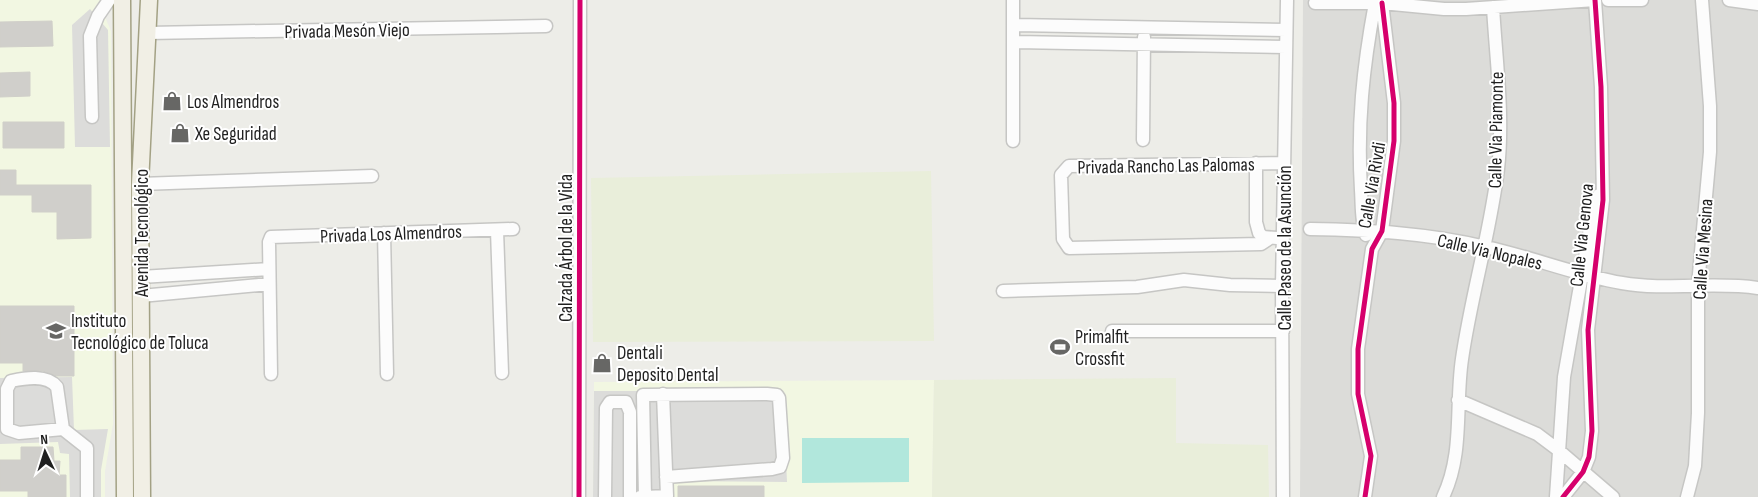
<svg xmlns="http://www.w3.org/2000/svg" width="1758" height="497" font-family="'Sofia Sans Condensed',sans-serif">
<rect width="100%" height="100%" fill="#edede8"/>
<path fill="#dcdcd9" d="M1303 0H1758V497H1300Z"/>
<path fill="#f2f7e2" d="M0 0H102V10L111 31 113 424 105 471V497H0Z
M934 380 932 497H593L594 382Z"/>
<path fill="#e9eeda" d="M931 171 934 341 593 342 591 178Z
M1176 378V443L1268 445 1269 497H932L934 380Z"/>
<path fill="#b1e7dc" d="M802 438H909V482L802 483Z"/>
<path fill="#dcdcda" d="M90 9 108 30 110 147H75L72 25Z
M72 377 74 430 108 429 101 470V497H70L69 454 60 453 58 442 0 444V378Z
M594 391H783L787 482 674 481 673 497H593Z"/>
<path fill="#d0cfcb" stroke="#d0cfc9" d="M52 21 53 46 0 47V22Z
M30 72V96L0 97V73Z
M3 122H64V148H3Z
M0 170H16V185H91V238L57 239V212H32V195H0Z
M0 306H74V376H57L43 371H23V363H0Z
M21 447H53L54 461H60L59 475H66V497H28V491H0V460H21Z
M678 486H764V497H678Z"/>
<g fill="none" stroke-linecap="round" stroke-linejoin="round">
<defs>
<path id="minor" d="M1608 0H1642
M1729 0 1758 4
M1315 3H1382L1444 9H1466L1595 0
M1013 25 1286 30
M148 33 546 26
M1013 42 1286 47
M92 117 90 36 98 16 109 0
M1143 140 1144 37
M1013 141V0
M1256 163V222L1259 233 1263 237 1277 238
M140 184 372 176
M1310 229C1369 230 1428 233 1486 247 1532 257 1576 275 1622 283 1667 291 1713 281 1758 288
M497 230 502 373
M384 233 387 374
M1366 235C1361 222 1362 204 1361 190 1357 124 1363 67 1375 3
M1270 238 1261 244 1069 248 1063 239 1061 175 1069 166 1284 163
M141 277 269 269
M1003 291 1137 287 1184 280 1230 285 1282 286
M141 296 269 284
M1112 331H1283
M271 374 269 242 271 237 513 229
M1458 400 1537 434 1557 449 1613 497
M63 429 19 433 7 429V389L11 381C25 378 47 374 57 387L63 429 87 448V497
M579 497 580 0
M605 497 606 408 610 402H626L630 412V497
M640 497H645L643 395 767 394 777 395 779 398 783 458 780 467 772 469 666 477
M645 497 667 496 663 394
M1283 497 1282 286 1287 0
M1365 497 1371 456 1358 394V349L1372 249 1382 231 1394 141V103L1382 3
M1443 497C1464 453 1455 406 1462 359 1471 296 1490 234 1498 169 1504 116 1496 60 1493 7
M1556 497 1564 377 1590 229 1599 195
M1563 497 1583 472 1589 457 1592 431 1588 330 1603 200 1601 87 1595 0
M1687 497 1695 466 1698 413V285L1710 152V106L1702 0"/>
<path id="major" d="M122 0 125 497
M142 497 140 184 149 0"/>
</defs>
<use href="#minor" stroke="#c6c6c4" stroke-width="15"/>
<use href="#major" stroke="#a3a184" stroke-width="19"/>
<use href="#minor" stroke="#fcfcfc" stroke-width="12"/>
<use href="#major" stroke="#f1efe5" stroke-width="16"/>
<defs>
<path id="cycleway" d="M579 497 580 0
M1365 497 1371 456 1358 394V349L1372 249 1382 231 1394 141V103L1382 3
M1563 497 1583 472 1589 457 1592 431 1588 330 1603 200 1601 87 1595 0"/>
</defs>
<use href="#cycleway" stroke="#fff" stroke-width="8"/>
<use href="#cycleway" stroke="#d6006c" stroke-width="5"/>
</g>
<defs>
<symbol id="shop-bare" viewBox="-9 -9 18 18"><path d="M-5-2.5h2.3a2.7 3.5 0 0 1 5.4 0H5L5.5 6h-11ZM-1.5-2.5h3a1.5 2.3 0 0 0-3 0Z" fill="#676765" stroke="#fff" stroke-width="2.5" paint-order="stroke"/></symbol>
<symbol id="university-bare" viewBox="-9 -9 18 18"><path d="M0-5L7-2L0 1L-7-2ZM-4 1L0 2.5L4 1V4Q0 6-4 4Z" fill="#676765" stroke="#fff" stroke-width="2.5" paint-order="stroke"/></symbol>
<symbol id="stadium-bare" viewBox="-9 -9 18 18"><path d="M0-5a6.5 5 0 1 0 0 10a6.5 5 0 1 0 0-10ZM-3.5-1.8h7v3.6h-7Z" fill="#676765" stroke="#fff" stroke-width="2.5" paint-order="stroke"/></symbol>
</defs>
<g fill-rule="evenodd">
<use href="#shop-bare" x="158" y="87" width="28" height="28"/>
<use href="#shop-bare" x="166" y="119" width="28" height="28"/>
<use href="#university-bare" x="42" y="317" width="28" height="28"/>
<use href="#stadium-bare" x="1046" y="333" width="28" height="28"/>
<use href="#shop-bare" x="588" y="349" width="28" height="28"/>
</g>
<g text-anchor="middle" stroke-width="4" stroke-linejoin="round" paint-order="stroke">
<g font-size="19" fill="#1f1f1f" stroke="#fff">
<text transform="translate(347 30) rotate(-1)" y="7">Privada Mesón Viejo</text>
<text transform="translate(1495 130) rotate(-89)" y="7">Calle Via Piamonte</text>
<text transform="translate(1166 165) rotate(-1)" y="7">Privada Rancho Las Palomas</text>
<text transform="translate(1371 185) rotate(-80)" y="7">Calle Via Rivdi</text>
<text transform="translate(141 233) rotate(-90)" y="7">Avenida Tecnológico</text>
<text transform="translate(391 233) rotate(-2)" y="7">Privada Los Almendros</text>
<text transform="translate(1581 235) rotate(-84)" y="7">Calle Via Genova</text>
<text transform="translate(565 248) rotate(-90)" y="7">Calzada Árbol de la Vida</text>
<text transform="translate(1284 248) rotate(-90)" y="7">Calle Paseo de la Asunción</text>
<text transform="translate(1702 249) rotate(-86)" y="7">Calle Via Mesina</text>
<text transform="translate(1490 251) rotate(13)" y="7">Calle Via Nopales</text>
</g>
<g font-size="19" fill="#1f1f1f" stroke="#fff" text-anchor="start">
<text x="187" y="108">Los Almendros</text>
<text x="195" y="140">Xe Seguridad</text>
<text x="71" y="327">Instituto<tspan x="71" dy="22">Tecnológico de Toluca</tspan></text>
<text x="1075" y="343">Primalfit<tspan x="1075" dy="22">Crossfit</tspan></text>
<text x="617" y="359">Dentali<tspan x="617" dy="22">Deposito Dental</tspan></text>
</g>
</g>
<g transform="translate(45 452) rotate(356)" stroke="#ffffff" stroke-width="4" paint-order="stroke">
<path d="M0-4L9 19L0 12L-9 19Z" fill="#1f1f1f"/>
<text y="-8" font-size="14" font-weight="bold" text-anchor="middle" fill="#1f1f1f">N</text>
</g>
</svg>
